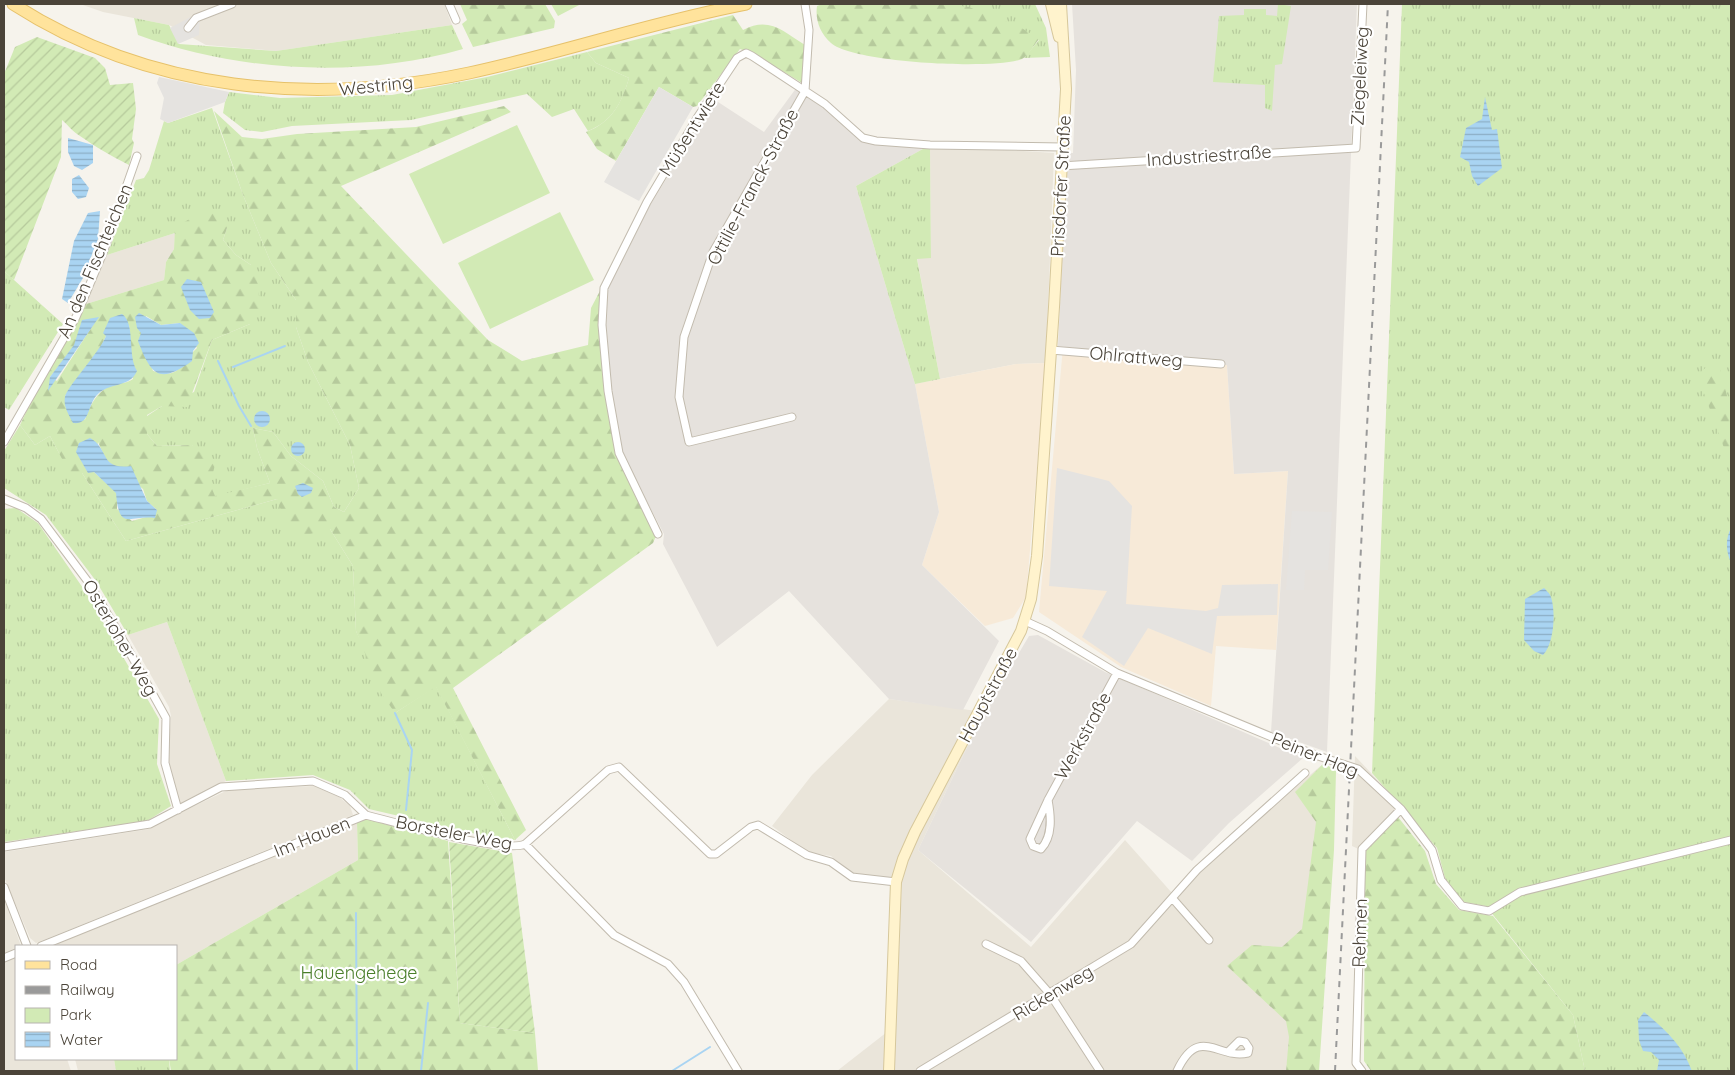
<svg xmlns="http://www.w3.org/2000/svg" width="1735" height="1075" font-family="Quicksand,sans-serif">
<defs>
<pattern id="grass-tufts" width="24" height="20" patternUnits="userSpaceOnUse" patternTransform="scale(1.25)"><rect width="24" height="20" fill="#d2eab5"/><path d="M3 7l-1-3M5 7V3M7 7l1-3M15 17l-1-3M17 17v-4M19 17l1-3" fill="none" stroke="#b6ca9c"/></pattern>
<pattern id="forest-firs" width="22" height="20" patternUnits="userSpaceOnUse" patternTransform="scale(1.25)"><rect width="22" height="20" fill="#d2eab5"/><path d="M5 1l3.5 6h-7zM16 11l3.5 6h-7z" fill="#b6ca9c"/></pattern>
<pattern id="garden-furrows" width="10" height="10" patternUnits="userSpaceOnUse" patternTransform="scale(1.25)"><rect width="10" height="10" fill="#d2eab5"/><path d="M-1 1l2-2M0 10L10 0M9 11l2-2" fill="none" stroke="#b6ca9c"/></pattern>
<pattern id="water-rules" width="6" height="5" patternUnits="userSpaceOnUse" patternTransform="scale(1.25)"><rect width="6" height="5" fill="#a9d4f2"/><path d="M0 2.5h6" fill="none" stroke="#8caec5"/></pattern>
</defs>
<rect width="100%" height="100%" fill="#f6f3ec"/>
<path fill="#eae5da" d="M80 4H450L445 6 452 25 276 51 206 45 169 25 103 12Z
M930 145 1054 153 1046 363 1016 364 940 379 917 258H931Z
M175 233 174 249 166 262 164 280 86 304 107 255Z
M167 622 226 781 180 804 168 761 171 716 169 707 128 635Z
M889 699 984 712 918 850 1031 947 1125 840 1172 893 1324 763 1286 1071H837L896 1025 902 881 854 874 831 856 807 852 772 826 812 775Z
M1355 756 1405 809 1365 852 1352 846Z
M314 786 339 797 350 806 353 815 36 943 30 938 4 877V852L149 829 169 818 228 790Z
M357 823 358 860 176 965V946H50Z
M4 899 21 946H16V948L4 953Z
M16 956V1059H67L71 1071H4V961Z
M75 1059H114L116 1071H78Z"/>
<path fill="#f7ead8" d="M1063 347 1227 365 1234 474 1288 471 1276 650 1216 646 1211 706 1121 667 1039 612Z
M1046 363 1026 597 1013 618 985 626 922 565 939 512 915 384 1016 364Z"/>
<path fill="#e6e2dd" d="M1072 4H1357L1327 752 1271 732 1288 471 1234 474 1227 365 1058 346 1067 153H1073L1076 70Z
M797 87 860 133 896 143 930 145 856 186 915 384 939 512 922 565 999 641 963 710 889 699 789 591 717 647 663 544 664 534 623 456 612 392 606 326 607 290 644 215 715 100 764 132Z
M1038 635 1105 672 1303 758 1229 823 1192 861 1137 821 1031 942 918 850 984 712 1029 636Z"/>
<path fill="url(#grass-tufts)" d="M942 4H1035L1046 28 1050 57 1024 58 1039 40Z
M1278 4 1291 6 1282 64 1275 65 1272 111 1265 108V85L1213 82 1219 16 1244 15V9H1266V15L1277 16Z
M1402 4H1731V1071H1585L1573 1015 1486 906 1463 902 1445 878 1437 848 1372 773Z
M134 18 169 25 179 44 276 51 452 25 463 49C359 79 239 72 138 35Z
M587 52 596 63 629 78C622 102 613 121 588 131L574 109 552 117 527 94 411 120 292 126 262 132 245 130 223 113 225 102 229 92 280 98 392 95 487 77Z
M212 108 243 195 271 263 296 300V327L308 362 350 445 359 488 344 512 334 507 323 481 291 456 273 432 253 428 257 448 270 483 215 497 192 445 157 446 147 434V416L162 406 194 392 212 340 250 324 251 265 236 255 223 240 227 228 175 227V233L107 255 136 180 144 178 149 170 164 121 168 123Z
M930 145 931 258 917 259 940 379 915 384 856 186Z
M4 271 63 324 9 410 4 407Z
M20 425 35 445 50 436 59 453 82 473 126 541 277 499 330 529 353 566 356 631 395 713 436 686 515 840 489 837 369 809 350 790 313 775 226 781 167 622 128 635 96 581 46 515 4 488V451Z
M16 508 38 523 85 591 159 719 157 764 171 806 147 821 4 842V509Z
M114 1059H169L170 1071H116Z"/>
<path fill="url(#forest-firs)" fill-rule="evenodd" d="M460 4H545L555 21 554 28 473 47 462 24 467 20Z
M822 4H943L969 7 1020 27 1039 39C1034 45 1028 56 1022 59 994 70 853 63 831 43 820 33 815 20 817 6Z
M733 15 743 30C769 16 783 31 805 45L802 83 754 54 740 49 697 106 693 107 659 87 616 161 597 149 586 132C612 122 621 104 629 78L596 63 587 52Z
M504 106 511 112 341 186 488 340 522 361 588 345 591 308 602 287 601 325 616 454 656 536 653 543 453 688 526 830 515 840 436 687 395 713 381 693 356 631 353 566 330 529 291 539 277 499 126 541 82 473 71 476 50 436 35 445 20 425 37 389 86 304 164 280 166 262 174 249 175 227 210 208 224 215 227 228 223 240 236 255 251 265 258 284 260 310 250 324 212 340 187 407 162 406 147 415V434L157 446 192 445 215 465 210 484 215 496 270 483 257 448 253 428 273 432 291 456 323 481 334 507 344 512 359 488 350 445 308 362 296 327V300L271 263 243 195 214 111 242 137 262 139 297 134 416 127ZM146 316 161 325 180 323 197 348C179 364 181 380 153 371L141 333ZM98 317 57 381 50 377ZM129 325 133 379C126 384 122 382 115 384 98 389 90 405 85 420L65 396 100 349 106 336ZM98 442 106 460 143 489 147 501 157 510 146 517 132 521 117 509V493L94 472Z
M1718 359 1728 400 1731 404V467L1697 374Z
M1721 628 1731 630V651Z
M1324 763 1336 771 1334 850 1319 1071H1286L1289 1037 1286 1021 1227 966 1252 945 1282 947 1302 929 1316 822 1295 792Z
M1398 817 1425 851 1436 884 1459 910 1493 916 1573 1015 1585 1071H1371L1364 1061 1365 852Z
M366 819 448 841 460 1023 535 1033 538 1071H171L169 1059H176V965L358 860 357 823Z"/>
<path fill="#d2eab5" d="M551 4H581L558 16Z
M517 125 550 193 443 244 409 174Z
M560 212 594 280 490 329 458 263Z"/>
<path fill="url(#garden-furrows)" d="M37 37 95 58 105 68 110 85 133 83 136 109 132 139 134 143 129 165C111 156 96 147 80 136 73 132 68 125 62 120L61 157 14 280 4 271V74L15 47Z
M449 842 512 853 535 1033 460 1023Z"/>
<path fill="#e5e3e0" d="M200 12 199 35 178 44 170 28Z
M159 77 229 92 225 102 168 123 160 119 164 98 157 83Z
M659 87 693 107 639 201 604 182Z
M1057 468 1109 481 1132 506 1126 604 1206 611 1218 608 1222 585 1278 584 1277 615 1217 616 1212 654 1148 628 1124 666 1082 637 1107 591 1049 586Z
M1292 511 1332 512 1328 570H1305L1304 590H1286Z"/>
<path fill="url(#water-rules)" d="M1485 97 1492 130 1497 129 1502 168 1478 186 1472 176 1469 162 1460 157 1466 128 1482 119Z
M68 138 93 145V163L82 170 74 166 68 152Z
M79 175 89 188 86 197 78 199 72 192V179Z
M100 211 98 239 83 278 68 303 62 299 74 241 88 213Z
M187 279 201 282 214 312 210 318 199 319 190 310 181 287Z
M139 313 161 325 180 323 194 333 199 343 193 351 192 361C159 385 151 375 138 341L141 333 137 328 135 317Z
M122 314C136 324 127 355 137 371 129 389 109 381 96 396 87 407 90 425 73 423 69 415 63 406 65 397 66 388 99 353 106 336L103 333 110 318Z
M99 317 48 391 50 377 74 345 82 320Z
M254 419a8 8 0 1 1 16 0a8 8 0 1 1-16 0Z
M90 438C110 449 99 470 131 466L147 501 157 510 155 518C129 515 119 532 116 493L94 472 88 473 76 452 79 443Z
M291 449a7 7 0 1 1 14 0a7 7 0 1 1-14 0Z
M303 483 313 488 311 493 302 497 298 494 295 486Z
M1731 528V563C1726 551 1725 540 1731 528Z
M1544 588C1546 590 1550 594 1551 597 1556 612 1554 644 1543 655L1534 651 1524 640 1525 599Z
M1644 1012C1665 1029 1683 1046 1692 1071H1657L1659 1060 1651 1052 1643 1051 1639 1040 1638 1020Z"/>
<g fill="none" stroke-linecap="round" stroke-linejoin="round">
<path stroke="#a9d4f2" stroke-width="2" d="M218 361 239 406 251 426
M233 367 285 346
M395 713 412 750 406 810
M356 913 357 1071
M421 1071 428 1003
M672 1071 710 1047"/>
<defs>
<path id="street" d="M449 4 456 20
M188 28 196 18 232 4
M1061 166 1356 148 1363 4
M1051 350 1221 364
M792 417 689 442 679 397 684 337 713 252 805 91 809 30 805 4
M4 442 76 317 103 253 137 156
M4 499 26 508 41 519 89 583 120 635 166 718 165 763 178 810
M658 534 619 453 608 391 602 325 604 288 647 202 697 118 737 58 746 53 752 56 825 104 863 138 876 141 930 145 1062 147
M1025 621 1047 631 1117 673 1315 755 1358 769 1401 809 1432 850 1441 880 1462 906 1489 911 1520 892 1731 840
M1048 800C1051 816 1053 836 1041 849L1033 846 1030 839 1048 800 1117 673
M366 815C394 822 504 854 525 844L614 935 668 964 684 982 738 1071
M525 844 608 770 619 767 710 854H716L751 827 758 825 807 855 831 862 852 877 896 882
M4 847 150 824 221 787 313 781 345 795 366 815 41 946
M4 887 27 946
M1173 899 1209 940
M986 944 1021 961 1050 994 1100 1071
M4 958 16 953
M920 1071 1131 944 1197 870 1305 773
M1177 1071C1199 1024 1218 1060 1248 1053L1249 1048 1245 1042 1239 1041 1229 1051
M1362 1071 1356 1063 1362 849 1401 809"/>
<path id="secondary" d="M1051 4 1059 37
M889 1071 896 882 903 859 915 832 1021 631 1031 599 1037 556 1054 307 1066 89 1061 4"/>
<path id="primary" d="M13 4C150 92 312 106 469 73 562 53 652 22 746 4"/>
</defs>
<use href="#street" stroke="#c2bbae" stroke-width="9"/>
<use href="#secondary" stroke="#d6c79b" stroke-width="12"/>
<use href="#primary" stroke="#e6c16a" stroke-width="13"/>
<use href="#street" stroke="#fff" stroke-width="7"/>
<use href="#secondary" stroke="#fff3cd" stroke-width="10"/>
<use href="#primary" stroke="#ffe39c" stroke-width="11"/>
<path stroke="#9a9a9a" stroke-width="2" stroke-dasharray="6 6" stroke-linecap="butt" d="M1335 1071 1388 4"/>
</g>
<g text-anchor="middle" stroke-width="4.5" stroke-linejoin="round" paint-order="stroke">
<g font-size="18" fill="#4b4439" stroke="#fff">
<text transform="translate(1360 76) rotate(-87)" y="6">Ziegeleiweg</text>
<text transform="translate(376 86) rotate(-6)" y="6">Westring</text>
<text transform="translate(692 129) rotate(-58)" y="6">Müßentwiete</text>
<text transform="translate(1209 156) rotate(-4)" y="6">Industriestraße</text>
<text transform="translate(1061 186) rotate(-87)" y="6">Prisdorfer Straße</text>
<text transform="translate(753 187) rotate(-62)" y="6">Ottilie-Franck-Straße</text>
<text transform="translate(95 261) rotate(-67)" y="6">An den Fischteichen</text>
<text transform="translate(1136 357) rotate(5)" y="6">Ohlrattweg</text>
<text transform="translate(120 638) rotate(60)" y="6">Osterloher Weg</text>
<text transform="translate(988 695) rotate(-62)" y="6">Hauptstraße</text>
<text transform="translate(1083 736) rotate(-61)" y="6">Werkstraße</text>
<text transform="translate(1315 755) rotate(22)" y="6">Peiner Hag</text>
<text transform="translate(454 833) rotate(11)" y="6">Borsteler Weg</text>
<text transform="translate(312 837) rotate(-22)" y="6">Im Hauen</text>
<text transform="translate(1360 933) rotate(-88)" y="6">Rehmen</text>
<text transform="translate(1053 993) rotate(-31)" y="6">Rickenweg</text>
</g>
<g font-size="18" fill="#4a7f2a" stroke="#fff">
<text x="359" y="979">Hauengehege</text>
</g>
</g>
<rect width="1735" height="1075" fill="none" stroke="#4b4439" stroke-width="10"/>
<rect x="15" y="945" width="162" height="115" fill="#ffffff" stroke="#b7b4b0"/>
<rect x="25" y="961" width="25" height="8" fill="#ffe39c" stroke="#b7b4b0"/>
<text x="60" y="970" font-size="15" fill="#4b4439">Road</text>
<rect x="25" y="986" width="25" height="8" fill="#9a9a9a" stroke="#b7b4b0"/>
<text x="60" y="995" font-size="15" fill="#4b4439">Railway</text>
<rect x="25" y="1008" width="25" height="15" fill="#d2eab5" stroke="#b7b4b0"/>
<text x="60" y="1020" font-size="15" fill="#4b4439">Park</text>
<rect x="25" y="1032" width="25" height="15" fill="url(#water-rules)" stroke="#b7b4b0"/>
<text x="60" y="1045" font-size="15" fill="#4b4439">Water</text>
</svg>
